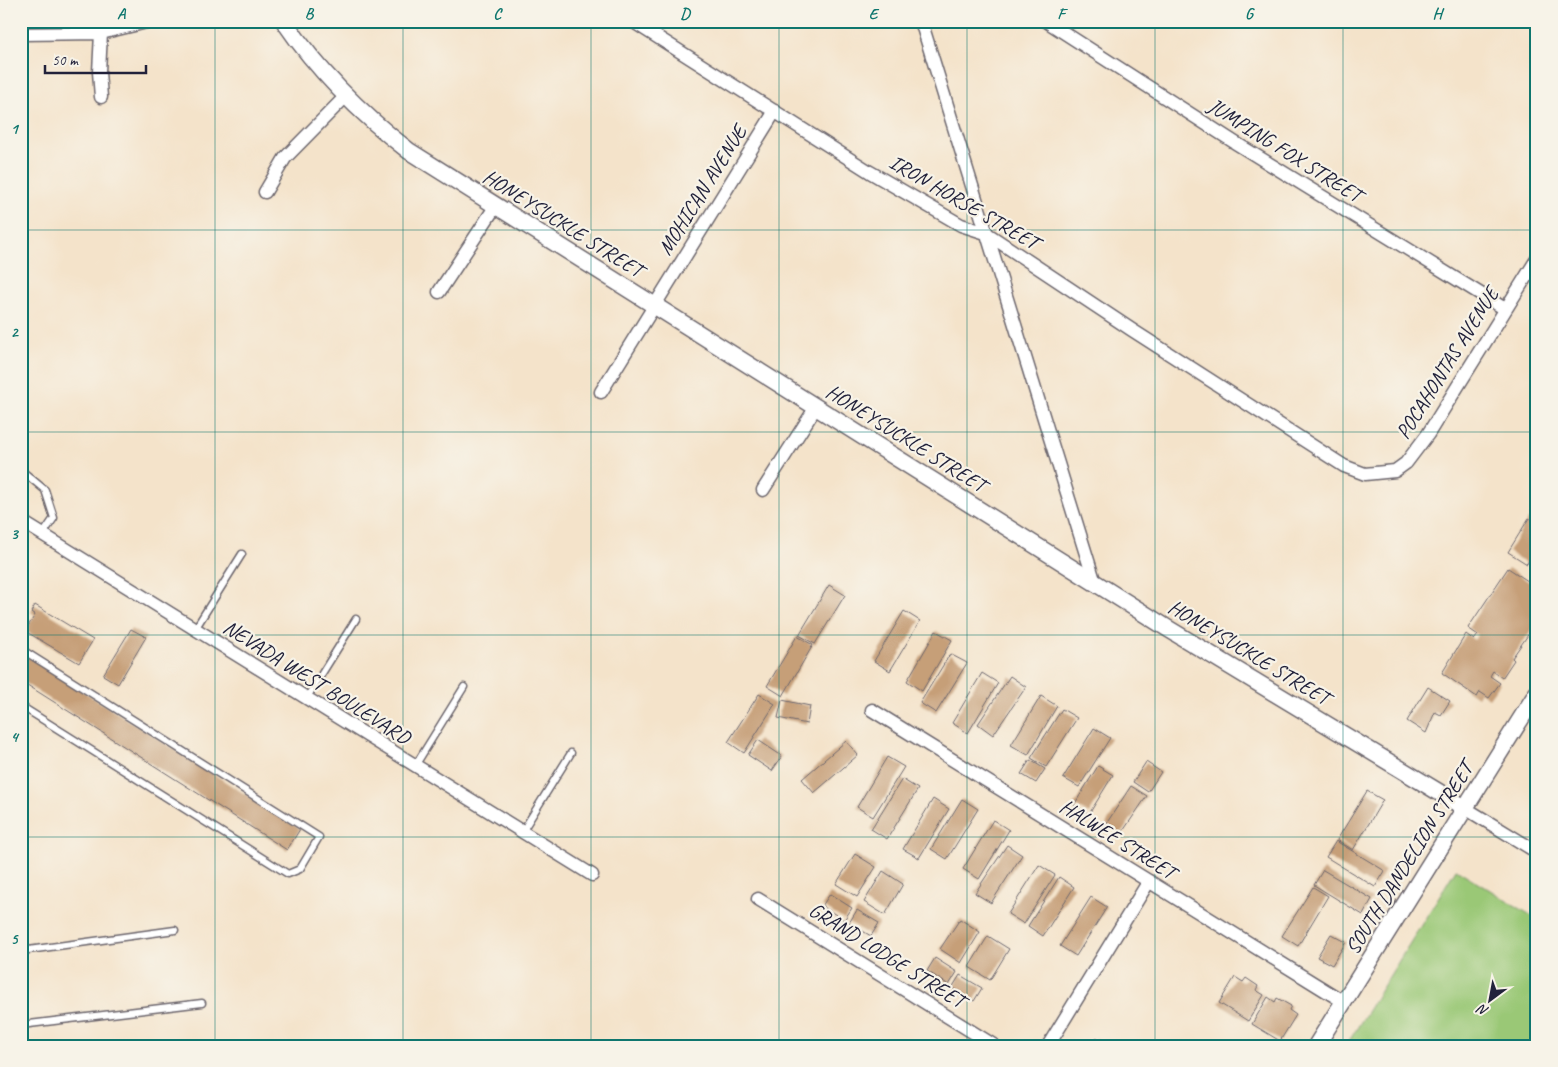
<svg xmlns="http://www.w3.org/2000/svg" width="1558" height="1067" font-family="Caveat,sans-serif">
<rect width="100%" height="100%" fill="#f7f3e8"/>
<filter id="ink" filterUnits="userSpaceOnUse"><feTurbulence type="fractalNoise" baseFrequency=".02" numOctaves="2"/><feDisplacementMap in="SourceGraphic" scale="10" xChannelSelector="R" yChannelSelector="G"/><feConvolveMatrix kernelMatrix="1 2 1 2 8 2 1 2 1" color-interpolation-filters="sRGB"/></filter>
<filter id="wash" filterUnits="userSpaceOnUse"><feTurbulence type="fractalNoise" baseFrequency=".0096" numOctaves="4" result="noise"/><feDisplacementMap in="SourceGraphic" scale="20" xChannelSelector="R" yChannelSelector="G"/><feGaussianBlur stdDeviation="1.12" result="paint"/><feColorMatrix in="noise" values="0 0 0 0 0 0 0 0 0 0 0 0 0 0 0 0 0 1.4 0 .05"/><feComposite in="paint" operator="in"/></filter>
<g filter="url(#wash)">
<rect width="100%" height="100%" fill="#f4e3ca"/>
<path fill="#9ac876" stroke="#5e7558" d="M1456 869 1537 919V1046H1346Z"/>
<g id="blocks">
<path fill="#c69f78" d="M1537 501V515L1531 511Z
M1529 518 1537 523V542L1527 564 1508 552Z
M1508 568 1537 587V622L1512 658 1514 660 1502 678 1493 671 1490 676 1500 683 1489 698 1480 692 1477 697 1442 673 1466 634 1474 640 1478 635 1468 628Z
M829 585 845 595 815 644 799 635Z
M35 605 93 640 79 663 25 631 35 615 31 612Z
M904 611 920 621 890 671 874 661Z
M131 629 146 637 118 684 103 675Z
M936 631 952 640 922 691 907 681Z
M797 636 813 645 783 696 767 686Z
M21 652 300 829 287 850 21 681Z
M950 654 967 663 936 713 920 703Z
M982 673 998 683 968 733 952 723Z
M1010 676 1026 687 993 735 978 724Z
M1428 687 1450 701 1441 715 1435 712 1426 733 1407 721Z
M759 694 775 704 744 753 728 742Z
M1041 696 1057 706 1028 755 1011 745Z
M782 700 810 706 807 724 778 718Z
M1062 709 1077 718 1046 767 1031 758Z
M1094 728 1110 738 1079 787 1063 778Z
M758 740 782 756 772 771 748 755Z
M846 741 858 755 814 793 802 779Z
M887 757 904 767 873 817 857 807Z
M1030 760 1045 769 1036 783 1021 774Z
M1146 762 1161 772 1148 792 1133 782Z
M1098 766 1113 775 1089 814 1074 805Z
M902 779 918 789 887 839 871 829Z
M1131 786 1147 796 1121 834 1106 824Z
M1367 791 1383 800 1353 850 1337 840Z
M933 799 949 809 919 858 903 849Z
M962 799 978 809 947 859 931 849Z
M993 820 1009 830 979 879 963 869Z
M1336 841 1385 871 1375 887 1326 857Z
M1007 845 1022 855 991 903 975 893Z
M855 854 876 867 857 897 836 884Z
M1039 865 1055 875 1024 924 1008 914Z
M1323 870 1372 899 1363 915 1314 885Z
M883 871 903 884 885 915 864 902Z
M1059 877 1074 887 1043 936 1028 926Z
M1313 887 1328 896 1298 946 1282 936Z
M830 894 852 908 844 920 822 906Z
M1091 897 1107 907 1076 956 1060 946Z
M857 910 879 923 871 936 849 923Z
M960 919 980 932 961 963 940 949Z
M1331 934 1346 942 1332 965 1317 957Z
M988 936 1009 949 990 980 969 967Z
M935 958 957 972 949 985 927 971Z
M960 975 982 988 974 1001 952 988Z
M1235 977 1243 982 1246 978 1258 986 1256 990 1264 995 1248 1021 1219 1003Z
M1268 997 1275 1002 1277 998 1291 1006 1289 1010 1296 1015 1280 1041 1252 1024Z
M1096 1038 1108 1046H1090Z"/>
</g>
</g>
<g filter="url(#ink)">
<use href="#blocks" fill-opacity="0" stroke="#6c666d" stroke-width="1"/>
<g fill="none" stroke-linecap="round" stroke-linejoin="round">
<defs>
<path id="service" d="M21 470 45 490 54 518 43 534
M195 629 242 554
M21 649 319 837 300 869 288 874 21 706
M306 699 356 619
M415 766 464 687
M522 832 571 753
M21 951 175 930
M21 1025 202 1003"/>
<path id="minor" d="M632 21 870 172 961 225 986 233 1132 330 1344 466 1365 474 1395 471 1406 463 1428 434 1537 259
M921 21 1094 580
M1046 21 1234 142 1505 309
M101 33 99 72 101 97
M21 34 101 33 151 21
M265 192 285 158 346 96
M439 292 495 207
M601 392 775 111
M763 490 816 407
M21 521 592 875
M872 710 1344 1002
M1465 808 1537 852
M758 899 995 1046
M1048 1046 1149 881"/>
<path id="tertiary" d="M284 21C318 71 361 114 409 151L1167 628 1465 808
M1316 1046 1537 693"/>
</defs>
<use href="#service" stroke="#6c666d" stroke-width="9"/>
<use href="#minor" stroke="#6c666d" stroke-width="15"/>
<use href="#tertiary" stroke="#6c666d" stroke-width="19"/>
<use href="#service" stroke="#fff" stroke-width="6"/>
<use href="#minor" stroke="#fff" stroke-width="12"/>
<use href="#tertiary" stroke="#fff" stroke-width="16"/>
</g>
</g>
<path fill="none" stroke="#0f766e" stroke-width="1" stroke-opacity="0.55" d="M215 21V1046M403 21V1046M591 21V1046M779 21V1046M967 21V1046M1155 21V1046M1343 21V1046M21 230H1537M21 432H1537M21 635H1537M21 837H1537"/>
<g text-anchor="middle" stroke-width="4.5" stroke-linejoin="round" paint-order="stroke">
<g font-size="21" fill="#22223b" stroke="#f7f3e8">
<text transform="translate(1285 150) rotate(32)" y="7">JUMPING FOX STREET</text>
<text transform="translate(702 190) rotate(-58)" y="7">MOHICAN AVENUE</text>
<text transform="translate(964 202) rotate(30)" y="7">IRON HORSE STREET</text>
<text transform="translate(563 223) rotate(32)" y="7">HONEYSUCKLE STREET</text>
<text transform="translate(1447 363) rotate(-58)" y="7">POCAHONTAS AVENUE</text>
<text transform="translate(906 438) rotate(32)" y="7">HONEYSUCKLE STREET</text>
<text transform="translate(1249 652) rotate(31)" y="7">HONEYSUCKLE STREET</text>
<text transform="translate(317 682) rotate(32)" y="7">NEVADA WEST BOULEVARD</text>
<text transform="translate(1118 839) rotate(32)" y="7">HALWEE STREET</text>
<text transform="translate(1409 858) rotate(-58)" y="7">SOUTH DANDELION STREET</text>
<text transform="translate(887 955) rotate(32)" y="7">GRAND LODGE STREET</text>
</g>
</g>
<rect width="1558" height="1067" fill="none" stroke="#f7f3e8" stroke-width="55"/>
<g transform="translate(1490 1000) rotate(212)" stroke="#f7f3e8" stroke-width="4" paint-order="stroke">
<path d="M0-4L9 19L0 12L-9 19Z" fill="#22223b"/>
<text y="-8" font-size="14" font-weight="bold" text-anchor="middle" fill="#22223b">N</text>
</g>
<path d="M45 65v8h101v-8" fill="none" stroke="#22223b" stroke-width="2.5"/>
<text x="52" y="65" font-size="15" fill="#22223b" stroke="#f7f3e8" stroke-width="4" paint-order="stroke">50 m</text>
<rect x="28" y="28" width="1502" height="1012" fill="none" stroke="#0f766e" stroke-width="2"/>
<g font-size="16" text-anchor="middle" font-weight="bold" fill="#0f766e">
<text x="121" y="19">A</text>
<text x="309" y="19">B</text>
<text x="497" y="19">C</text>
<text x="685" y="19">D</text>
<text x="873" y="19">E</text>
<text x="1061" y="19">F</text>
<text x="1249" y="19">G</text>
<text x="1437" y="19">H</text>
<text x="14" y="134">1</text>
<text x="14" y="337">2</text>
<text x="14" y="539">3</text>
<text x="14" y="742">4</text>
<text x="14" y="944">5</text>
</g>
</svg>
